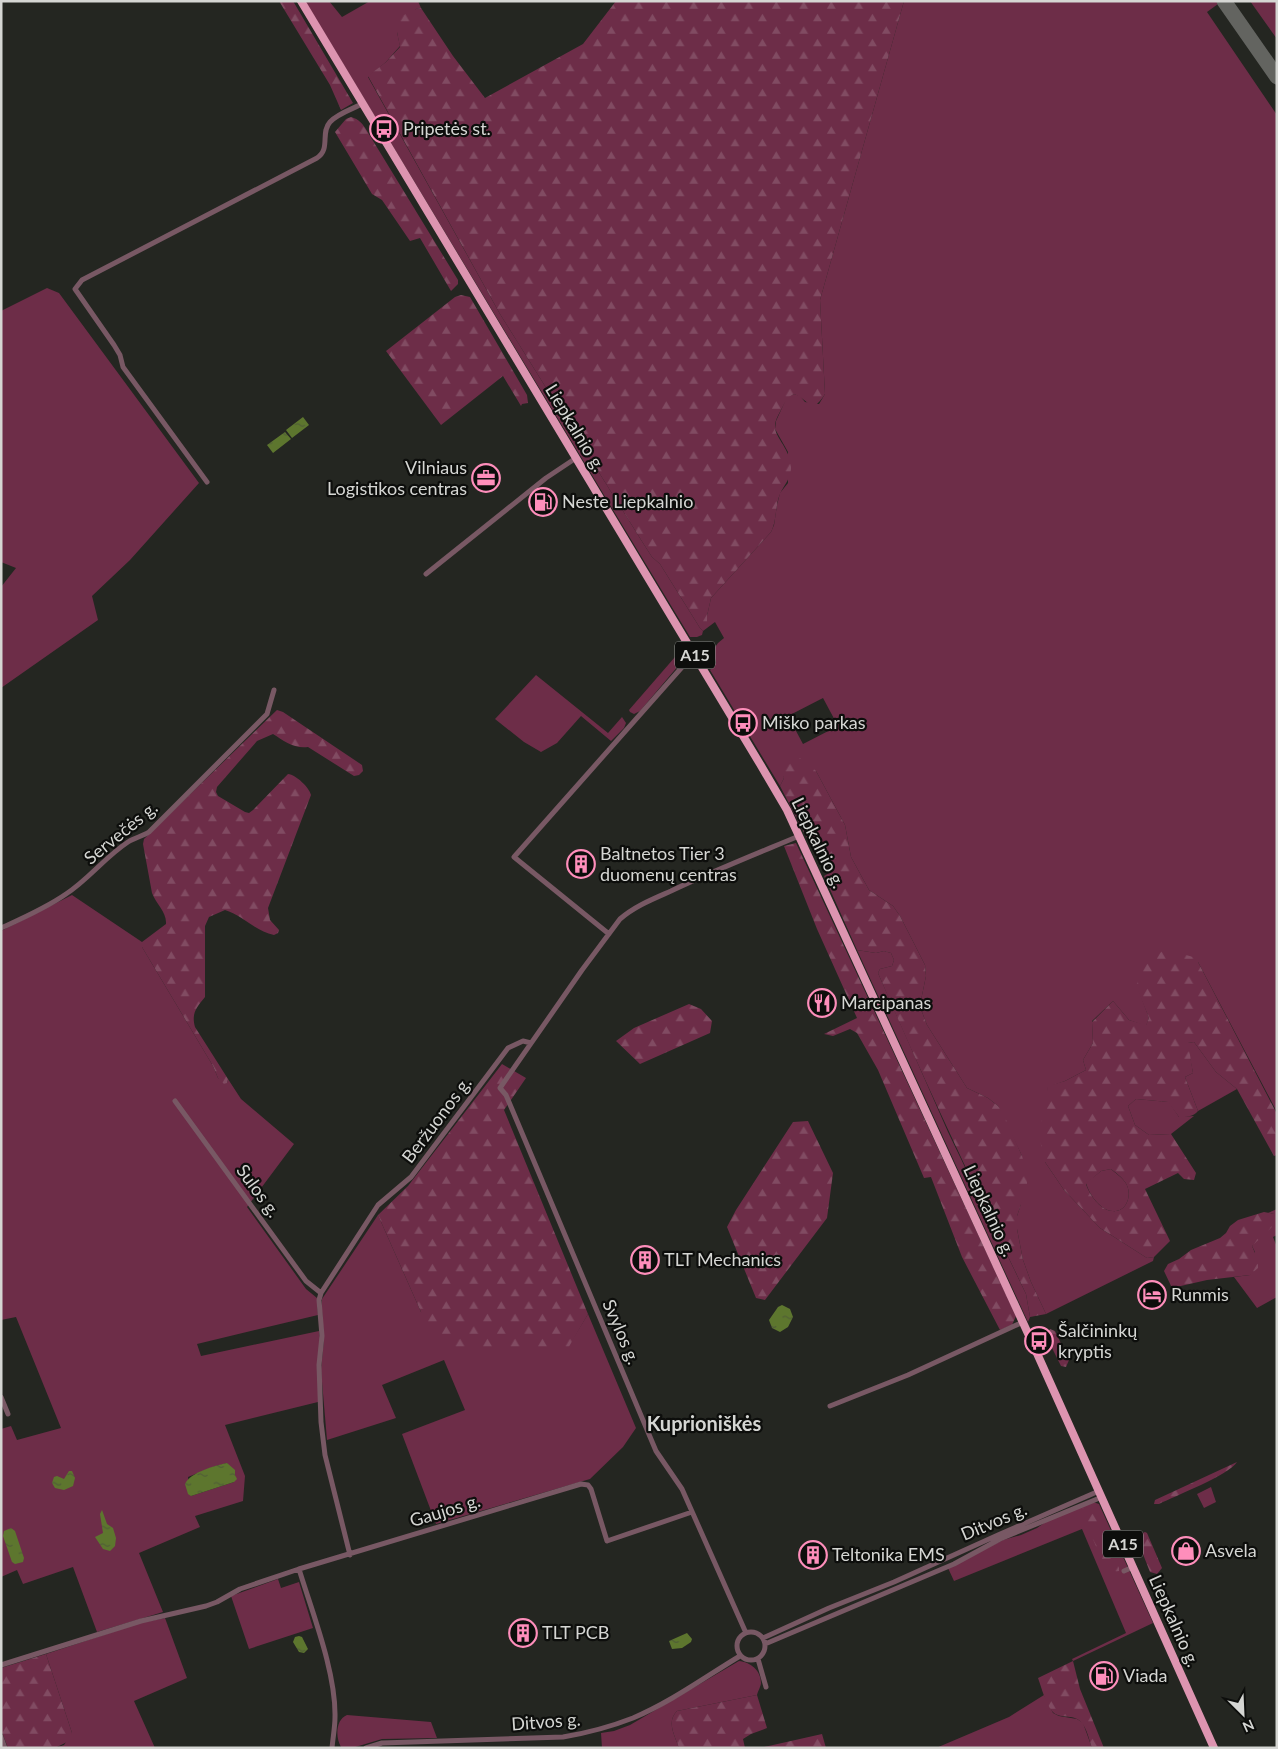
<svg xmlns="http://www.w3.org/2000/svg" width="1278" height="1749" font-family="Lato,sans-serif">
<defs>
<pattern id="forest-firs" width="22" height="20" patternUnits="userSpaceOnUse" patternTransform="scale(1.25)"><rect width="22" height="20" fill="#6d2d48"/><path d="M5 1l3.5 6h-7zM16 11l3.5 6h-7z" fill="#814b62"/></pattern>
<pattern id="water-ripples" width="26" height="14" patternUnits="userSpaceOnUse" patternTransform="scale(1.25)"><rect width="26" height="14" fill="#5d762e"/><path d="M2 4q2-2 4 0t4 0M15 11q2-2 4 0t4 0" fill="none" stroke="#505e36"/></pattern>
</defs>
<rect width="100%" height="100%" fill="#242621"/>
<path fill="#6d2d48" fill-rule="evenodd" d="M305 1H329L342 17 370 1H418L421 8 416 9 397 32 400 46 386 62 368 77 500 314 643 543 652 557 660 564 700 628 703 631 702 635 697 637H690Z
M904 1H1216L1218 4 1207 12 1277 115V1112L1198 962 1137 986 1149 1018 1146 1026 1129 1020 1113 1001 1092 1021 1093 1043 1083 1060 1086 1070 1065 1081 1048 1087 1045 1162 1064 1190 1100 1228 1147 1258 1154 1257 1153 1261 1046 1314 1031 1282 1023 1260 1017 1229V1216L1021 1204 1022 1156 998 1106 988 1098 967 1088 927 1025 922 1012 921 1000 926 976 925 965 900 916 893 906 869 890 851 857 845 825 816 771 783 772 784 778 780 786 710 670 716 663 713 650 718 643 724 638 715 622 707 628V616L711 598 771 532 774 525 777 505 780 493 788 483V452L775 429 776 421 787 397 794 394 800 396 805 402 819 404 825 394 820 300ZM823 698 838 726 803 744 788 716Z
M1250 1H1277V39Z
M47 288 59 293 199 483 130 560 92 596 98 620 1 688V587L16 568 1 562V311Z
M685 648 686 653 684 659 640 711 634 714 630 712 629 710 675 657Z
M536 675 608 733 622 717 626 723 624 728 611 741 581 716 557 743 541 752 524 742 495 719Z
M72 895 142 942V947L213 1066 218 1078 227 1083 228 1079 241 1099 294 1144 247 1207 306 1289 317 1298 318 1315 197 1344 201 1356 319 1331 320 1338 318 1402 225 1425 245 1476 243 1501 195 1516 200 1527 139 1553 163 1612 97 1632 73 1567 23 1584 17 1570 1 1577V1429L11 1426 17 1440 61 1428 16 1317 1 1320V931ZM227 1463 234 1482 191 1496 188 1477 213 1467Z
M857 950 876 953 884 951 891 953 894 960 892 966 880 969 878 973 948 1132 1026 1294 1030 1317 1028 1322Z
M1194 1042 1216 1072 1237 1089 1198 1111 1185 1077 1193 1073 1187 1043Z
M1136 1099 1169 1102 1179 1117 1194 1116 1171 1134 1149 1135 1135 1125 1128 1106Z
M1111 1169C1115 1173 1122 1177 1125 1182 1133 1192 1128 1213 1112 1211 1100 1210 1089 1194 1086 1183L1101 1171Z
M1277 1209V1235L1273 1237 1277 1247V1297L1257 1308 1234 1277 1250 1275 1255 1252 1252 1246 1274 1214 1268 1213Z
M378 1215 421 1312 566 1350 588 1314 636 1428 623 1447 590 1479 436 1524 402 1434 465 1410 444 1360 382 1385 396 1418 327 1440 321 1370 324 1339 322 1311V1299Z
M1211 1487 1216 1502 1204 1508 1197 1494Z
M1093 1502 1099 1504 1153 1623 1073 1661 1072 1659 1126 1633 1082 1529 954 1581 948 1568 1003 1540 1021 1535 1037 1528 1047 1521Z
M278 1579 281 1588 299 1582 313 1628 249 1649 231 1596Z
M165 1618 187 1678 134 1701 155 1748H55L64 1745 72 1733 46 1654 140 1623Z
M739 1661C750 1662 761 1670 761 1683 761 1686 758 1691 757 1695L677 1711C666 1722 675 1736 679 1748H602L601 1733 614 1731 630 1725Z
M1044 1695 1053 1713 1059 1716 1077 1719 1083 1723 1092 1748H936L1009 1717Z
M347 1715 431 1722 437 1738 382 1739 352 1748 341 1747C335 1737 336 1719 347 1715Z"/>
<path fill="url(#forest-firs)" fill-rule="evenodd" d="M279 1H293L353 103 341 110 330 85Z
M616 1H904L820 300 825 394C811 416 810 400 794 394 787 397 786 401 782 408 779 414 775 420 775 426 774 437 792 450 791 469 790 480 784 485 780 494 775 506 777 520 771 532L711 598 707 616V628L703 631 700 628 660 564 652 557 643 543 500 314 368 76 386 62 400 47 397 32V18L416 9 421 8 453 56 485 98 583 44Z
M351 117C359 119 363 124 367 131L458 280V284L451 291 420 238 410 241 382 200 372 194 335 132 346 119Z
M461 295 470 297 527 395 528 403 522 404 521 406 503 376 441 425 386 351 455 297Z
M277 710 283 712 362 765 363 771 359 775 354 776 308 747C294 749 284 741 273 734L257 741 217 787 216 792 218 796 245 812 249 813 253 810 288 774C296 775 309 787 311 795L268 908 270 920 279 930 278 933 274 935C255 931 242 915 225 910L209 917 205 926V997C197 1007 191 1013 195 1027L228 1079 227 1083 224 1084 218 1078 213 1066 142 947V942L166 924C167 912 156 904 152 893L143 844 144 839Z
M792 754 805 761 816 771 845 825 851 857 869 890 893 906 900 916 925 965 926 976 921 1000 922 1012 927 1025 967 1088 988 1098 998 1106 1004 1115 1022 1156 1027 1174V1187L1017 1216V1229L1023 1260 1031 1282 1046 1314 1030 1317 1026 1294C975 1187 924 1081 878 973L880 969 892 966 894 960 891 953 884 951 876 953 857 950 824 876 831 872V869L821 850H813L780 786 784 778 777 761Z
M796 843 1016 1316 1012 1325 1000 1330 962 1257 931 1177 924 1178 878 1070 857 1033 850 1029 833 1036 824 1034 857 1018 817 929 784 846Z
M1165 949 1193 957 1198 962 1277 1114V1155L1274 1156 1237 1089 1216 1072 1194 1042 1188 1043 1193 1073 1185 1077 1198 1111C1193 1117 1186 1117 1179 1117L1168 1102 1136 1099 1128 1106 1135 1125 1149 1135 1171 1134 1196 1173 1194 1180 1184 1179 1178 1173 1145 1189 1170 1241 1154 1257 1147 1258 1100 1228 1064 1190 1045 1162 1039 1136 1048 1086 1065 1081 1086 1070 1083 1060 1093 1043 1092 1022 1113 1001 1129 1020 1146 1025 1149 1018 1136 986 1145 964ZM1111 1169C1116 1173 1122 1177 1125 1182 1133 1192 1128 1213 1112 1211 1100 1210 1089 1194 1086 1184L1101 1171Z
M689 1004 701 1009 712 1021 710 1033 640 1064 616 1041 634 1028Z
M502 1064 526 1078 504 1110 588 1314 567 1350 460 1349C443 1342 430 1329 421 1312L378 1215 408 1186Z
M808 1121 833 1173 827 1218 765 1300 756 1298 727 1227 736 1210 793 1122Z
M1264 1212 1274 1214V1225L1252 1246 1258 1260V1268L1250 1275 1207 1280 1172 1288 1164 1271 1168 1264 1179 1259 1191 1250 1220 1238 1226 1233 1230 1226 1238 1220Z
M1050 1329 1055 1331 1069 1360 1066 1367 1061 1366 1046 1336Z
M1237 1462C1229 1475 1175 1496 1159 1504H1154L1155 1500Z
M1090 1506 1093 1507 1119 1568V1571L1112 1574 1106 1569 1081 1512 1083 1508Z
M1145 1532 1147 1533 1162 1568 1157 1574 1150 1572 1137 1539 1138 1535Z
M46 1654 72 1733 71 1740 55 1748H8L1 1730V1668Z
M1073 1661 1080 1689 1104 1748H1092C1089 1740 1087 1728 1081 1722 1073 1713 1059 1720 1052 1711 1045 1702 1042 1689 1038 1678Z
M757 1695 767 1728 751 1734 743 1739 745 1748H679C675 1736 666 1722 677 1711Z
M822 1734 826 1748H760Z"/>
<path fill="url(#water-ripples)" d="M303 417 309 425 292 438 286 430Z
M285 432 291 439 273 453 267 445Z
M782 1305 790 1309 793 1317 788 1327 780 1332 772 1328 769 1320 778 1307Z
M227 1463 235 1470V1475L237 1479 234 1482 191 1496 188 1494 185 1484C191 1472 214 1466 227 1463Z
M69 1471H72L75 1478 73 1486 64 1490 55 1488 52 1483 54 1477 57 1476 64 1479Z
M102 1510 107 1524 113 1528 116 1538 115 1546 110 1551 103 1549 95 1537 103 1533 100 1514Z
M11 1528 15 1531 24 1558 23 1562 15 1564 12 1562 3 1536 4 1531Z
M687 1633 692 1639 691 1642 682 1648 672 1649 669 1641Z
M299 1636 302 1637 308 1649 304 1653 299 1652 293 1642 295 1637Z"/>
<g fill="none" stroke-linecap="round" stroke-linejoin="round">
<path stroke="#636460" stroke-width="15" d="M1224 1 1277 77"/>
<path stroke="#785864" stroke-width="5" d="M207 482 123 367 120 355 114 345 75 289 82 280 317 158C331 149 320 133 330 122 337 114 352 109 362 104
M426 574 546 478 576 458
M1 928C23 918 46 908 66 894 89 879 105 857 128 842 134 838 143 836 149 832L267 714 274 690
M609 934 514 857 683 666 696 656
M175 1101 306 1281 321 1293
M1 1397 8 1414
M830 1406 908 1375 1023 1322
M350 1555 325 1455 321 1422 319 1365 322 1336 319 1300 321 1293 378 1205 411 1177 508 1048 523 1041 531 1043
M299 1569C312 1612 336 1672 335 1717 335 1727 333 1737 332 1748
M1124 1571 1133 1567
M737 1646a14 14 0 1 1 28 0a14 14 0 1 1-28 0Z
M746 1633 682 1489 656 1451 506 1095 500 1088 582 970 620 919C635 906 653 899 671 891 713 871 756 854 799 836
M763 1638 829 1608 894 1582 998 1535 1099 1491
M765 1644 954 1564 1000 1539 1102 1497
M758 1659 766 1687
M1 1665 141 1621 206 1606 217 1602 240 1589 299 1569 581 1484 588 1485 591 1489 607 1541 692 1512
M1 1737 5 1748
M366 1748 382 1743 563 1737C587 1733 610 1727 633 1718 671 1702 705 1677 740 1656"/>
<path stroke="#dd94b0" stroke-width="8" d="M301 1 760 764 787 810 1031 1340 1214 1748"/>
</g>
<defs>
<symbol id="bus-ring" viewBox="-11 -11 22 22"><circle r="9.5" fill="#0d0e0c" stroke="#fe8ebb" stroke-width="1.5"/><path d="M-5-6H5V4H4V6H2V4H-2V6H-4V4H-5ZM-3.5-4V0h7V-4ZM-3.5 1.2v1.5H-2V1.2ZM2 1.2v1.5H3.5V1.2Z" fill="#fe8ebb"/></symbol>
<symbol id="office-ring" viewBox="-11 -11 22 22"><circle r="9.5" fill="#0d0e0c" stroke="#fe8ebb" stroke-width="1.5"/><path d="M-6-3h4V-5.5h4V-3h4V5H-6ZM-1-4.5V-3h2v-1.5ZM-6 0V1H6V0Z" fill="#fe8ebb"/></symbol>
<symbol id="fuel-ring" viewBox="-11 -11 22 22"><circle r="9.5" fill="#0d0e0c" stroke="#fe8ebb" stroke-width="1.5"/><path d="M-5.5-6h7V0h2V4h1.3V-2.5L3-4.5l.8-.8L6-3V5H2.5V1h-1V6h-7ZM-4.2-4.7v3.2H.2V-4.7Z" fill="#fe8ebb"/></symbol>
<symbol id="building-ring" viewBox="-11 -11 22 22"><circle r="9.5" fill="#0d0e0c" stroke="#fe8ebb" stroke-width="1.5"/><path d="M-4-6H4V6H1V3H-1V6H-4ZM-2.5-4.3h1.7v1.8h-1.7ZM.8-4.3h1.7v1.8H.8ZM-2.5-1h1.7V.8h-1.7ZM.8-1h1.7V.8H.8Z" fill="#fe8ebb"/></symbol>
<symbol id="restaurant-ring" viewBox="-11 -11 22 22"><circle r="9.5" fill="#0d0e0c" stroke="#fe8ebb" stroke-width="1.5"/><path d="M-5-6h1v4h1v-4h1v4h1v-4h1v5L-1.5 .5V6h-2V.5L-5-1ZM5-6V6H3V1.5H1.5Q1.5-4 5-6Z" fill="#fe8ebb"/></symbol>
<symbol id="hotel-ring" viewBox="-11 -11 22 22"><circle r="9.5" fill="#0d0e0c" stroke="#fe8ebb" stroke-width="1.5"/><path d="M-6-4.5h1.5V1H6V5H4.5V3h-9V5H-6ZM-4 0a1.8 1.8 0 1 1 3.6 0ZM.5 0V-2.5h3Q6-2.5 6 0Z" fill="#fe8ebb"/></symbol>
<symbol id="shop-ring" viewBox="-11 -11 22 22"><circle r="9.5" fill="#0d0e0c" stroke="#fe8ebb" stroke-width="1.5"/><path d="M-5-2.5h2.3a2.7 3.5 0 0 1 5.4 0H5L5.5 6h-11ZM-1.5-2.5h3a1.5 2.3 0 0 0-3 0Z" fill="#fe8ebb"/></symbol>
</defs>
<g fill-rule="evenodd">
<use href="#bus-ring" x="368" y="113" width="32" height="32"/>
<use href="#office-ring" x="470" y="462" width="32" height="32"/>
<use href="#fuel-ring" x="527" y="486" width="32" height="32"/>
<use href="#bus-ring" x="727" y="707" width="32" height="32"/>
<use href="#building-ring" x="565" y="848" width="32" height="32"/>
<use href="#restaurant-ring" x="806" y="987" width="32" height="32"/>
<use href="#building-ring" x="629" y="1244" width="32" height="32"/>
<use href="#hotel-ring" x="1136" y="1279" width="32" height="32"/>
<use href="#bus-ring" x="1023" y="1325" width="32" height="32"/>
<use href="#shop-ring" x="1170" y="1535" width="32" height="32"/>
<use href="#building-ring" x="797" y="1539" width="32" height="32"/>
<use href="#building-ring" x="507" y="1617" width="32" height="32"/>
<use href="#fuel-ring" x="1088" y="1660" width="32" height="32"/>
</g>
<g text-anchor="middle" stroke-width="4.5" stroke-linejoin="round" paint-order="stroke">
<g fill="#0d0e0c" stroke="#999a97" stroke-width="1">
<rect x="675" y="641.5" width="40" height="27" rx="4"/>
<rect x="1103" y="1530.5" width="40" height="27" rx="4"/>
</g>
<g font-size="16" font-weight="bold" fill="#d5d6d3">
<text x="695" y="661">A15</text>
<text x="1123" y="1550">A15</text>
</g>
<g font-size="18" fill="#d5d6d3" stroke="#0d0e0c" text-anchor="start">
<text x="403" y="135">Pripetės st.</text>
<text x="467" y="474" text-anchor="end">Vilniaus<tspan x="467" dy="21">Logistikos centras</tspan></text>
<text x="562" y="508">Neste Liepkalnio</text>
<text x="762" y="729">Miško parkas</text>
<text x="600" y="860">Baltnetos Tier 3<tspan x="600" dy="21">duomenų centras</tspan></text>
<text x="841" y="1009">Marcipanas</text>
<text x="664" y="1266">TLT Mechanics</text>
<text x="1171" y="1301">Runmis</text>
<text x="1058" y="1337">Šalčininkų<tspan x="1058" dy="21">kryptis</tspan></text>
<text x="1205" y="1557">Asvela</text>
<text x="832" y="1561">Teltonika EMS</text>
<text x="542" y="1639">TLT PCB</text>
<text x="1123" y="1682">Viada</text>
</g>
<g font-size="18" fill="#d5d6d3" stroke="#0d0e0c">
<text transform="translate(575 428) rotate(59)" y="6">Liepkalnio g.</text>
<text transform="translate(121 833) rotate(-39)" y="6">Servečės g.</text>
<text transform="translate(818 843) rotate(64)" y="6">Liepkalnio g.</text>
<text transform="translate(437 1120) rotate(-53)" y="6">Beržuonos g.</text>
<text transform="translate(258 1191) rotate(54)" y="6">Sulos g.</text>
<text transform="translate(989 1211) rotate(65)" y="6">Liepkalnio g.</text>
<text transform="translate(621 1332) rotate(67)" y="6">Svylos g.</text>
<text transform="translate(445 1511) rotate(-17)" y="6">Gaujos g.</text>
<text transform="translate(994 1522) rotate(-23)" y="6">Ditvos g.</text>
<text transform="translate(1174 1621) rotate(66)" y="6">Liepkalnio g.</text>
<text transform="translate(546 1722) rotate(-4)" y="6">Ditvos g.</text>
</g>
<g font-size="20" font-weight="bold" fill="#d5d6d3" stroke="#0d0e0c">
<text x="704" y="1431">Kuprioniškės</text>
</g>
</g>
<rect width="1278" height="1749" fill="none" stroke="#d5d6d3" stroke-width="5"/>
<g transform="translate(1243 1714) rotate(156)" stroke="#0d0e0c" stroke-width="4" paint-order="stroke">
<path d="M0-4L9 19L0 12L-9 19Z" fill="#d5d6d3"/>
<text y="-8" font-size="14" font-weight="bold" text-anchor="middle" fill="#d5d6d3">N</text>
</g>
</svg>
